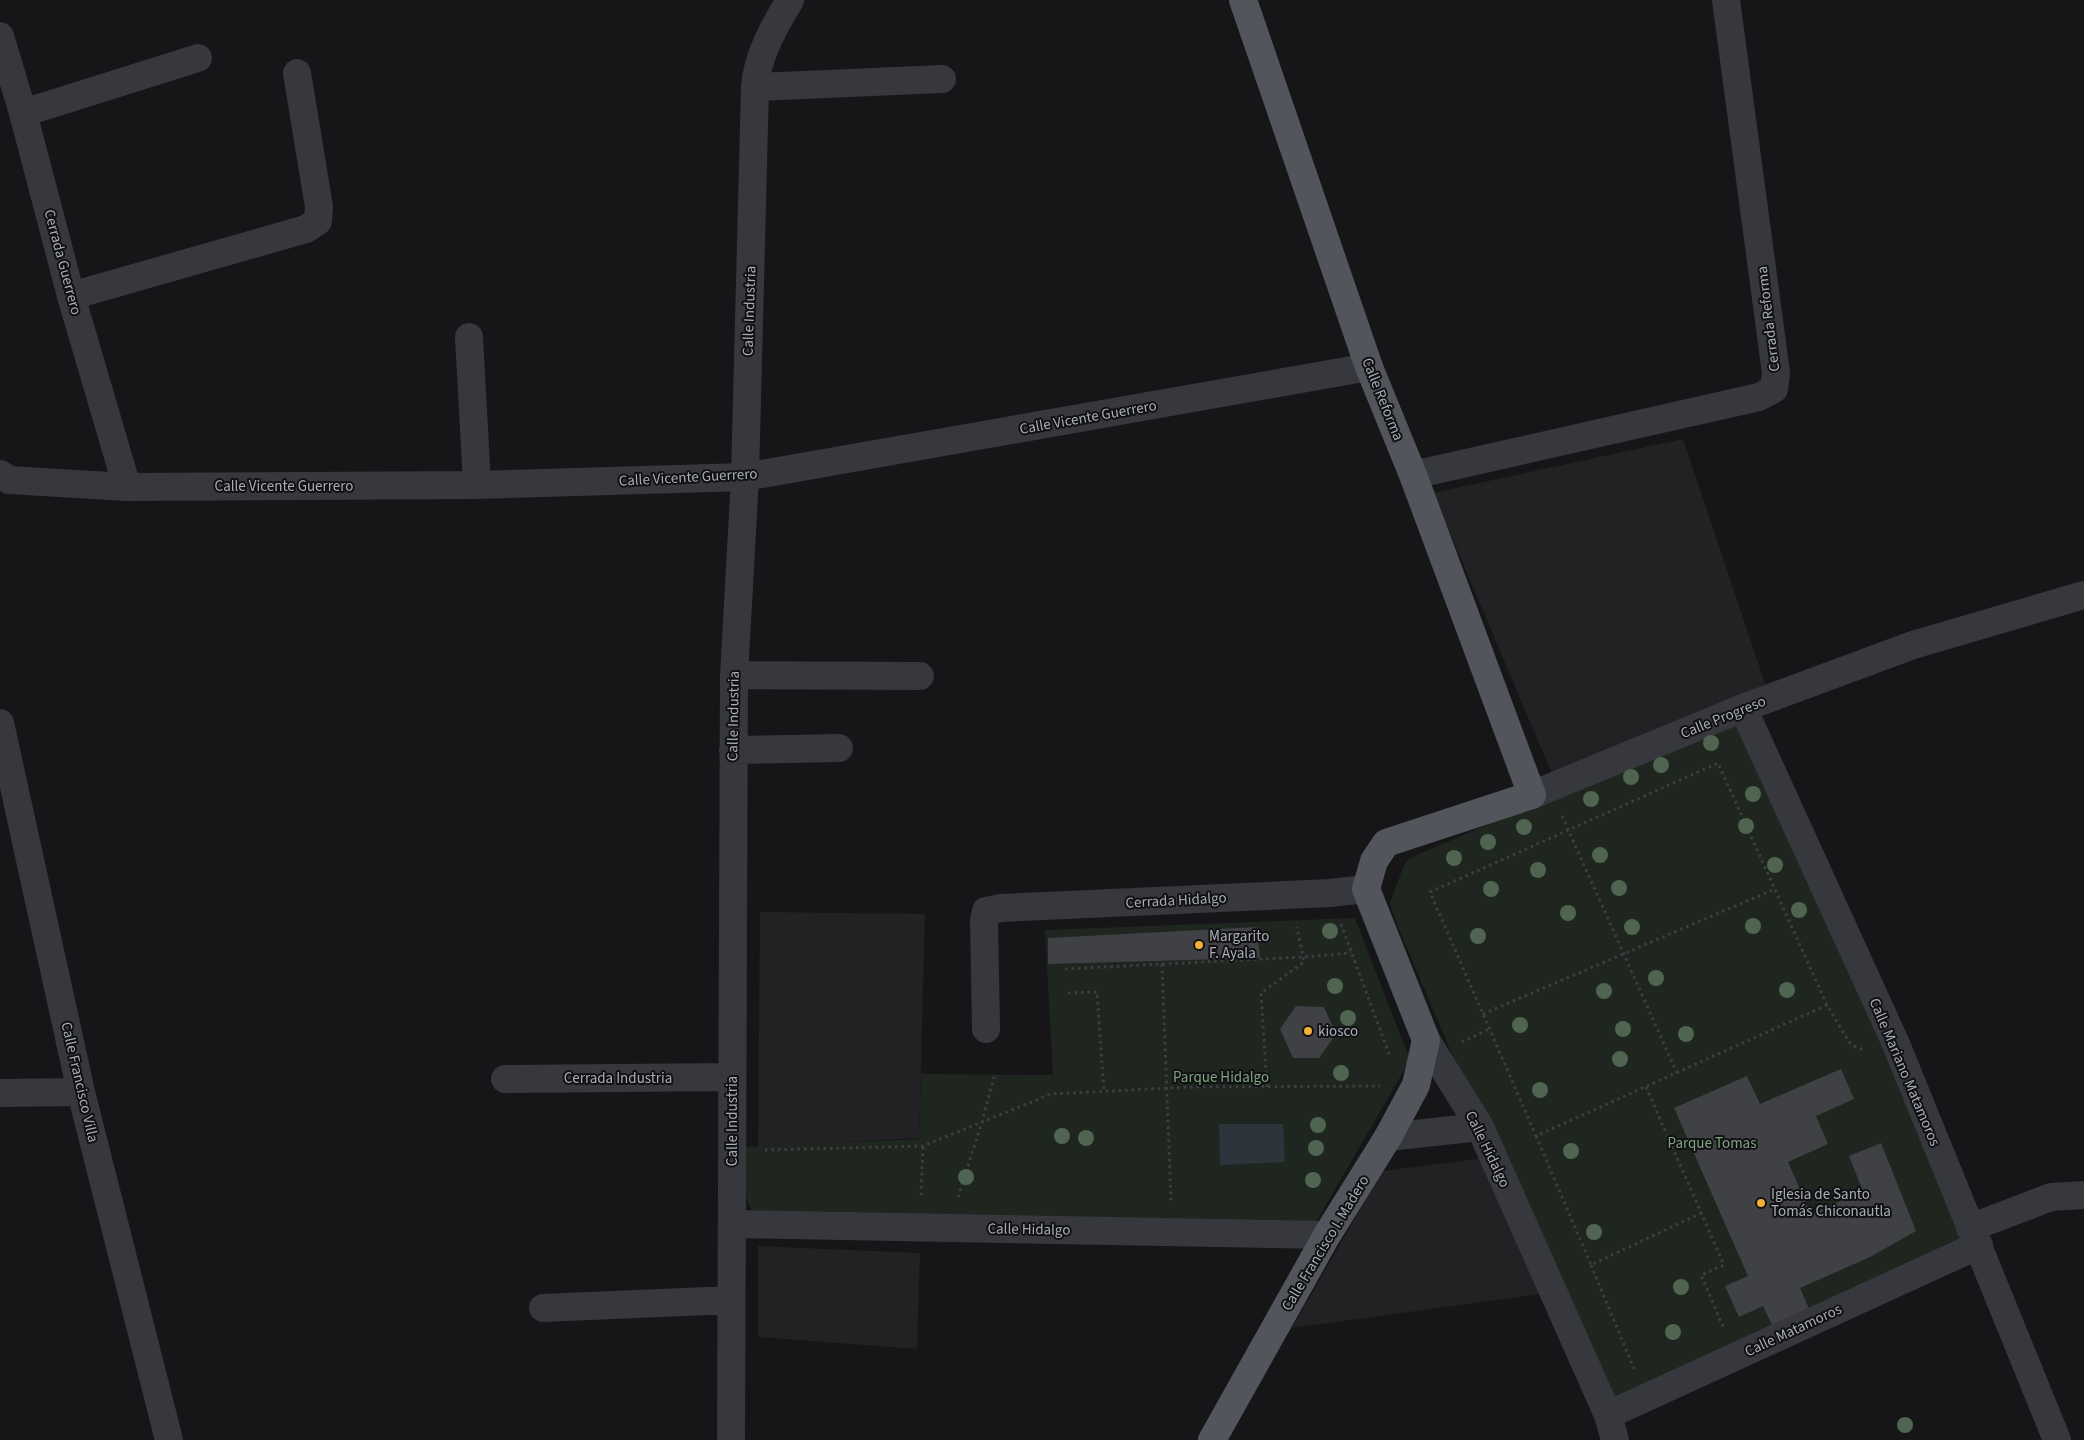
<svg xmlns="http://www.w3.org/2000/svg" width="2084" height="1440" font-family="'Source Sans 3',sans-serif">
<rect width="100%" height="100%" fill="#161618"/>
<path fill="#222225" d="M1683 439 1768 692 1553 776 1433 493Z
M760 912 925 914 919 1138 758 1147Z
M1486 1158 1540 1294 1292 1328 1382 1171Z
M758 1246 920 1253 917 1349 758 1337Z"/>
<path fill="#1e261f" d="M1740 716 1978 1244 1614 1415 1448 1045 1397 924 1390 903 1404 865 1410 858Z
M1355 918 1410 1060 1308 1236 756 1214C739 1199 746 1168 746 1147L919 1139 921 1074 1053 1075 1045 930Z"/>
<path fill="#2c353c" d="M1219 1124H1283L1285 1162 1220 1165Z"/>
<path fill="#404145" d="M1257 927 1260 958 1048 964V938Z
M1296 1006 1324 1007 1336 1034 1319 1058H1293L1280 1029Z
M1841 1069 1854 1099 1816 1116 1828 1144 1788 1162 1811 1214 1863 1191 1849 1156 1881 1143 1916 1231 1870 1257 1800 1288 1812 1316 1776 1333 1763 1306 1739 1317 1725 1286 1748 1276 1674 1108 1747 1076 1760 1104Z"/>
<g fill="none" stroke-linecap="round" stroke-linejoin="round">
<path stroke="#3d3f44" stroke-width="3" stroke-dasharray="2.5 4" stroke-linecap="butt" d="M1562 816 1677 1073
M1341 924 1389 1054
M1162 964 1171 1201
M1065 969 1303 957 1351 953
M1068 993 1097 992 1104 1092
M1827 1005 1536 1136 1430 892 1718 763 1827 1005 1849 1042 1854 1046 1864 1050
M1483 1014 1775 889
M1462 1042 1489 1029
M1267 1087 1261 993 1304 962 1297 927
M1646 1087 1724 1265 1701 1275 1724 1329
M1536 1136 1591 1265 1701 1213
M765 1150 923 1146 1051 1094 1190 1087 1380 1086
M921 1195 923 1146
M958 1197 982 1122 994 1077
M1591 1265 1634 1369"/>
<path stroke="#37383d" stroke-width="28" d="M0 36 23 113 71 296 127 487
M755 87 942 79
M23 113 198 58
M71 296 306 229 318 221 319 207 297 73
M469 337 477 485
M0 474 9 480 127 487 477 485 745 477 1369 367
M1413 475 1759 397 1774 389 1776 373 1726 0
M734 675 920 676
M1743 708 1896 1044 2057 1440
M0 723 81 1092 169 1440
M733 750 839 748
M1532 795 1743 708 1913 645 2084 595
M986 1029 984 920 986 911 1001 908 1330 893 1366 889
M1426 1040 1480 1127 1608 1415 1615 1440
M505 1079 732 1077
M0 1093 81 1092
M1388 1137 1480 1127
M732 1224 1327 1235
M1970 1228 2051 1197 2084 1195
M543 1308 731 1300
M1608 1415 1979 1245
M731 1440 734 675 745 477 755 87C757 56 774 27 790 0"/>
<path stroke="#53555c" stroke-width="28" d="M1212 1440 1327 1235 1388 1137 1416 1085 1426 1040 1366 889 1374 861 1386 843 1532 795 1413 475 1369 367 1243 0"/>
</g>
<g fill="#506452">
<circle cx="1711" cy="743" r="8"/>
<circle cx="1661" cy="765" r="8"/>
<circle cx="1631" cy="777" r="8"/>
<circle cx="1753" cy="794" r="8"/>
<circle cx="1591" cy="799" r="8"/>
<circle cx="1746" cy="826" r="8"/>
<circle cx="1524" cy="827" r="8"/>
<circle cx="1488" cy="842" r="8"/>
<circle cx="1600" cy="855" r="8"/>
<circle cx="1454" cy="858" r="8"/>
<circle cx="1775" cy="865" r="8"/>
<circle cx="1538" cy="870" r="8"/>
<circle cx="1619" cy="888" r="8"/>
<circle cx="1491" cy="889" r="8"/>
<circle cx="1799" cy="910" r="8"/>
<circle cx="1568" cy="913" r="8"/>
<circle cx="1753" cy="926" r="8"/>
<circle cx="1632" cy="927" r="8"/>
<circle cx="1330" cy="931" r="8"/>
<circle cx="1478" cy="936" r="8"/>
<circle cx="1656" cy="978" r="8"/>
<circle cx="1335" cy="986" r="8"/>
<circle cx="1787" cy="990" r="8"/>
<circle cx="1604" cy="991" r="8"/>
<circle cx="1348" cy="1018" r="8"/>
<circle cx="1520" cy="1025" r="8"/>
<circle cx="1623" cy="1029" r="8"/>
<circle cx="1686" cy="1034" r="8"/>
<circle cx="1620" cy="1059" r="8"/>
<circle cx="1341" cy="1073" r="8"/>
<circle cx="1540" cy="1090" r="8"/>
<circle cx="1318" cy="1125" r="8"/>
<circle cx="1062" cy="1136" r="8"/>
<circle cx="1086" cy="1138" r="8"/>
<circle cx="1316" cy="1148" r="8"/>
<circle cx="1571" cy="1151" r="8"/>
<circle cx="966" cy="1177" r="8"/>
<circle cx="1313" cy="1180" r="8"/>
<circle cx="1594" cy="1232" r="8"/>
<circle cx="1681" cy="1287" r="8"/>
<circle cx="1673" cy="1332" r="8"/>
<circle cx="1905" cy="1425" r="8"/>
</g>
<g fill="#f2b134" stroke="#111113" stroke-width="2">
<circle cx="1199" cy="945" r="5"/>
<circle cx="1308" cy="1031" r="5"/>
<circle cx="1761" cy="1203" r="5"/>
</g>
<g text-anchor="middle" stroke-width="4" stroke-linejoin="round" paint-order="stroke">
<g font-size="15" fill="#a8adb8" stroke="#111113">
<text transform="translate(63 262) rotate(75)" y="5">Cerrada Guerrero</text>
<text transform="translate(749 311) rotate(-88)" y="5">Calle Industria</text>
<text transform="translate(1768 319) rotate(-97)" y="5">Cerrada Reforma</text>
<text transform="translate(1383 399) rotate(68)" y="5">Calle Reforma</text>
<text transform="translate(1088 417) rotate(-10)" y="5">Calle Vicente Guerrero</text>
<text transform="translate(688 477) rotate(-3)" y="5">Calle Vicente Guerrero</text>
<text x="284" y="491">Calle Vicente Guerrero</text>
<text transform="translate(733 716) rotate(-89)" y="5">Calle Industria</text>
<text transform="translate(1723 717) rotate(-22)" y="5">Calle Progreso</text>
<text transform="translate(1176 900) rotate(-3)" y="5">Cerrada Hidalgo</text>
<text transform="translate(1905 1072) rotate(67)" y="5">Calle Mariano Matamoros</text>
<text x="618" y="1083">Cerrada Industria</text>
<text transform="translate(80 1082) rotate(77)" y="5">Calle Francisco Villa</text>
<text transform="translate(732 1121) rotate(-90)" y="5">Calle Industria</text>
<text transform="translate(1488 1149) rotate(64)" y="5">Calle Hidalgo</text>
<text transform="translate(1029 1229) rotate(1)" y="5">Calle Hidalgo</text>
<text transform="translate(1325 1243) rotate(-59)" y="5">Calle Francisco I. Madero</text>
<text transform="translate(1793 1330) rotate(-25)" y="5">Calle Matamoros</text>
</g>
<g font-size="15" fill="#a8adb8" stroke="#111113" text-anchor="start">
<text x="1209" y="941">Margarito<tspan x="1209" dy="17">F. Ayala</tspan></text>
<text x="1318" y="1036">kiosco</text>
<text x="1771" y="1199">Iglesia de Santo<tspan x="1771" dy="17">Tomás Chiconautla</tspan></text>
</g>
<g font-size="15" fill="#7fa381" stroke="#111113">
<text x="1221" y="1082">Parque Hidalgo</text>
<text x="1712" y="1148">Parque Tomas</text>
</g>
</g>
</svg>
